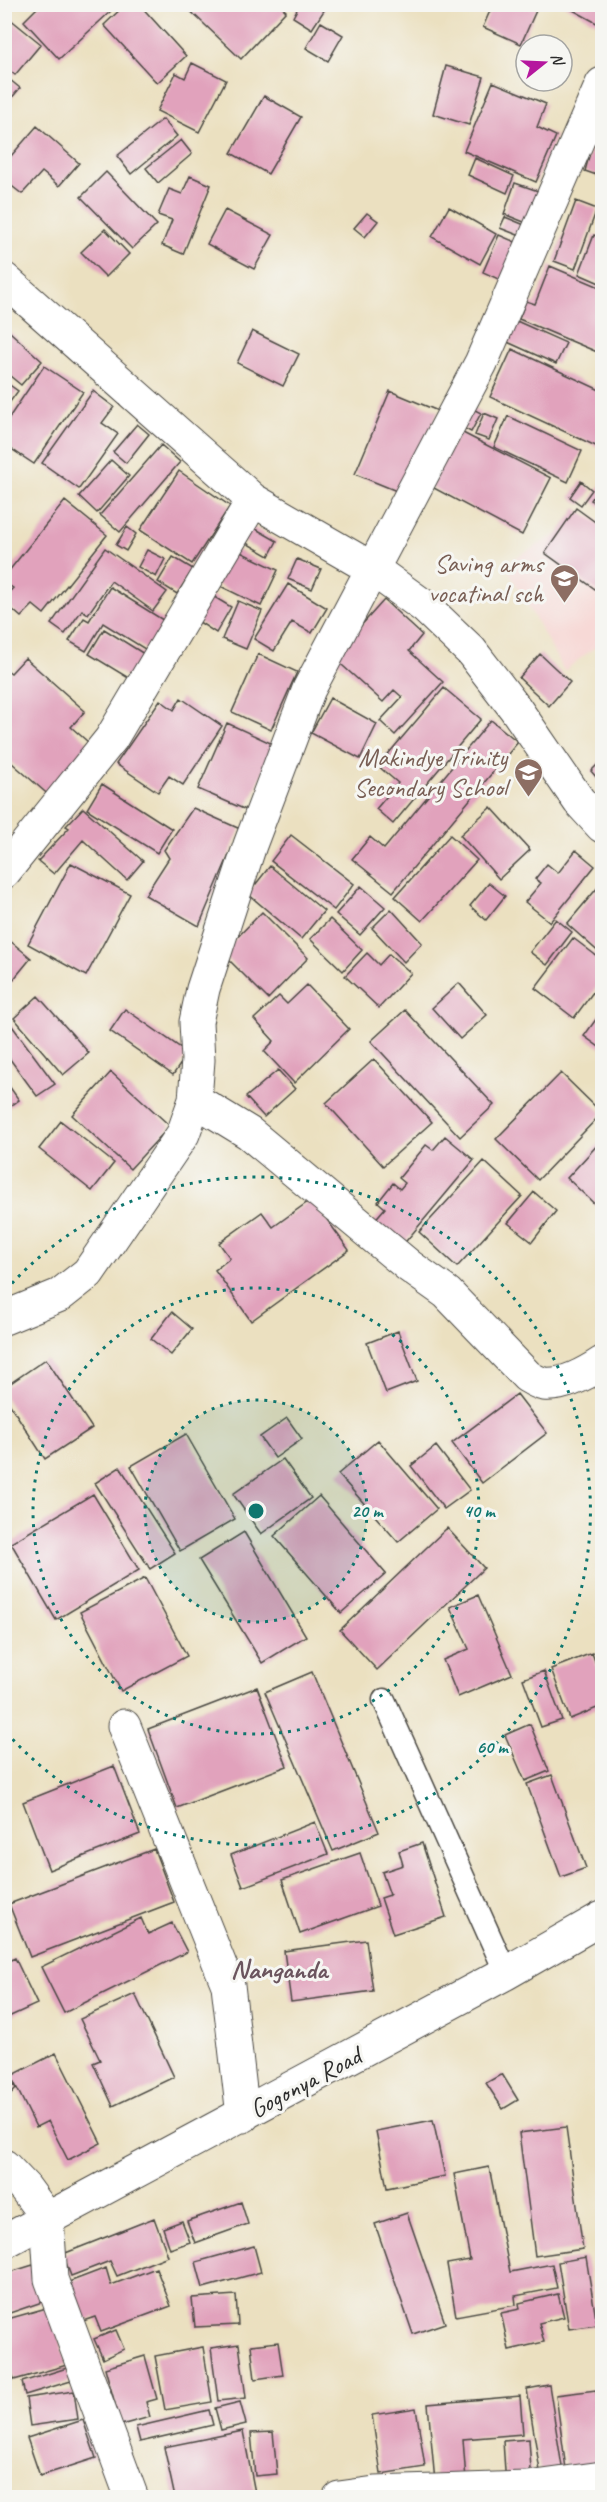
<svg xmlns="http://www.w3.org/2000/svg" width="607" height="2502" font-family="Caveat,sans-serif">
<rect width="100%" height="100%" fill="#f6f6f2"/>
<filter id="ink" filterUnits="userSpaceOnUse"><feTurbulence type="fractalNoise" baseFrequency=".0167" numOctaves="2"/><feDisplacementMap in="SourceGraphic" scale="12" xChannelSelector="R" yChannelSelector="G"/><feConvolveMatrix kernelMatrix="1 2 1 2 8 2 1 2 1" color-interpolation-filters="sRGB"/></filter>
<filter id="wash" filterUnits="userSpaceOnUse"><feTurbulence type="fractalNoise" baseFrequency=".008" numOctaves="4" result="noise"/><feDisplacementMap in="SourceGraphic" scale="24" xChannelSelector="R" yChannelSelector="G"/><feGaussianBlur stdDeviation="1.35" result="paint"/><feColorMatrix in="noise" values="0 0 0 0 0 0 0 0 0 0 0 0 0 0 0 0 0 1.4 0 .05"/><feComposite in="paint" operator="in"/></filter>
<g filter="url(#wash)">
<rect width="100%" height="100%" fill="#ebe0c0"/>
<path fill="#f7d0ce" d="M591 515 602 524V642L564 671 505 564Z"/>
<g id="blocks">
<path fill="#e1a2bc" d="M41 4H105L111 11 59 59 24 21Z
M126 4H139L186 56 157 83 104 25Z
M183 4H278L286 11 241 59Z
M300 4H318L325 9 312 29 293 17Z
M493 4H539L521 44 483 27Z
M562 4H602V26Z
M4 14 41 44 15 75 4 66Z
M321 22 343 35 328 61 306 48Z
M192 63 226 80 199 132 157 111 176 73 185 78Z
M446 66 484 77 469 125 433 114Z
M4 75 20 88 4 107Z
M493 82 546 104 537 127 556 136 536 182 464 151Z
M264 96 301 117 268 174 231 153Z
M163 119 177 136 131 174 117 156Z
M37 126 79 163 59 186 42 172 22 194 4 180V164Z
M597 127 602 129V177L585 171Z
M181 140 192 154 158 183 146 168Z
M475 158 514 176 507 193 468 175Z
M106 172 157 225 132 249 81 197Z
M190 176 211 185 183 254 162 245 172 220 158 215 169 189 182 194Z
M515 183 541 192 529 224 504 214Z
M576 201 597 209 575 269 554 261Z
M449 207 496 234 480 264 432 237Z
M225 210 273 235 254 269 207 244Z
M367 213 378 221 365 237 354 228Z
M505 217 527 226 523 237 500 228Z
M105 229 129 254 106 277 81 252Z
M499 235 527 247 511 285 483 272Z
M594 235 602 238V284L579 274Z
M550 266 602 288V354L519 319 526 301 535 304Z
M512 319 566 343 556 364 503 340Z
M252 331 299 354 283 386 237 363Z
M10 332 42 361 21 385 4 371V338Z
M512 349 602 391V443L600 448 490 397Z
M44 366 83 392 34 464 4 444V425Z
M4 381 18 391 4 410Z
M93 391 114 407 102 423 118 434 79 489 42 463Z
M390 391 438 411 404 494 355 474Z
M469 407 481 413 471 432 459 426Z
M484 413 498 419 489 440 475 435Z
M508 416 582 451 568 482 494 447Z
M137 424 149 434 126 463 113 452Z
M459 431 551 478 522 535 430 486Z
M161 445 180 462 120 532 100 515Z
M111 460 129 476 97 513 79 496Z
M179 471 230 506 192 564 140 530Z
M581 481 592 490 581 505 570 497Z
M602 483V508L591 500Z
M65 501 107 535 44 614 33 605 21 617 4 602V597L13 588 4 582V577Z
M576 508 602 527V594L545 553Z
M249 525 277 541 269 556 241 540Z
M127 527 136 534 126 551 116 545Z
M105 548 167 592 153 611 111 581 88 614 82 610 65 634 51 624Z
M232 548 278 570 261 606 216 584Z
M147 550 165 559 156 577 138 567Z
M173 557 193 569 177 594 158 582Z
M297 559 321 569 312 589 288 579Z
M288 584 327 608 312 633 292 622 274 651 254 639Z
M110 587 171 625 153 654 103 623 86 651 69 641 84 618 89 621Z
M211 595 231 607 216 633 196 620Z
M384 600 422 635 409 651 443 682 395 735 380 721 402 697 394 690 383 702 333 657Z
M238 601 262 611 246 649 222 639Z
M104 629 149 657 135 682 89 654Z
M258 654 297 672 271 730 232 712Z
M540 654 570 682 549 706 519 678Z
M25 658 85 711 71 727 96 749 52 798 4 756V668L11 673Z
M444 688 481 719 393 824 376 809 398 783 378 766Z
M181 698 222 726 183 785 169 776 158 792 116 764 160 700 174 710Z
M330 698 377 724 360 759 311 733Z
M491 720 518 742 393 892 352 859 370 837 384 849Z
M227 723 275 745 246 810 198 789Z
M602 760V784L591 771Z
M102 784 172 829 157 853 87 809Z
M491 807 530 850 499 879 460 835Z
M83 808 143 861 127 880 83 840 54 874 38 861 69 828 66 826Z
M193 808 240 829 199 926 145 895 169 858 164 850Z
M291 835 354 884 334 910 271 861Z
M450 835 477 860 422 921 395 897Z
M576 850 595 866 550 922 525 902 541 883 535 879 547 864 558 873Z
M71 863 130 894 86 976 28 944Z
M270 866 324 911 301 939 248 894Z
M489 883 505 896 486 920 470 906Z
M361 886 385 907 360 935 336 914Z
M599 886 602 888V955L567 924Z
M391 909 422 943 404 962 372 928Z
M262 912 308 958 268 999 222 953Z
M330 919 362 950 343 971 310 939Z
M556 919 572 932 547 965 530 952Z
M4 936 31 958 4 991Z
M573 938 602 960V980L574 1018 535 988Z
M367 953 379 965 389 954 411 973 379 1008 345 976Z
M459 983 487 1015 460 1039 432 1008Z
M307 985 349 1029 294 1083 264 1051 274 1041 254 1019 279 996 287 1004Z
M38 996 89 1053 63 1075 14 1018Z
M125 1009 188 1053 173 1075 110 1031Z
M405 1010 494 1105 460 1137 371 1041Z
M602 1011V1049L584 1036Z
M4 1015 55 1084 37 1096 4 1051Z
M374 1059 432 1122 383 1166 326 1103Z
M278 1070 295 1089 264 1117 246 1097Z
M111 1072 170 1126 130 1169 72 1115Z
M561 1073 602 1113 538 1180 496 1139Z
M4 1079 19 1100 4 1111Z
M61 1121 114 1163 92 1191 39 1149Z
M445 1136 474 1160 402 1246 373 1222 385 1208 378 1202 393 1183 400 1189 405 1183 399 1178 426 1145 433 1150Z
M602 1140V1211L567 1178Z
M484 1161 522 1196 457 1267 419 1232Z
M534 1192 556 1211 532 1242 508 1223Z
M312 1199 349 1250 251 1321 215 1270 230 1258 219 1243 262 1212 273 1227Z
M172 1312 192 1329 171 1355 151 1339Z
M398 1331 417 1381 386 1393 367 1343Z
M46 1359 92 1428 45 1459 5 1397V1387Z
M517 1394 547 1433 482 1483 452 1443Z
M287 1418 302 1439 275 1458 260 1437Z
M186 1434 235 1519 180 1551 131 1466Z
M378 1440 437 1509 398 1542 338 1474Z
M436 1446 470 1490 444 1509 411 1466Z
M283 1459 311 1498 261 1534 233 1494Z
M120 1467 175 1553 150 1569 95 1483Z
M93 1494 139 1570 56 1620 11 1543Z
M319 1496 386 1574 341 1613 274 1536Z
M447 1528 484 1568 377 1670 340 1630Z
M244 1532 306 1636 262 1663 199 1560Z
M145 1578 187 1656 121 1691 80 1612Z
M478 1595 512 1674 458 1697 443 1660 469 1649 450 1607Z
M592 1653 602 1680V1706L570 1719 551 1669Z
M544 1671 562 1720 541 1727 523 1679Z
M312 1672 379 1832 333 1851 265 1692Z
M257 1687 287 1766 177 1808 148 1729Z
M530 1724 549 1771 525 1781 505 1735Z
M114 1766 140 1834 49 1870 23 1802Z
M552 1775 586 1868 561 1877 527 1784Z
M315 1822 328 1854 243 1887 231 1855Z
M422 1843 446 1917 393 1934 381 1898 390 1895 382 1872 403 1865 399 1851Z
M154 1849 174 1902 30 1957 9 1904Z
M360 1853 378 1906 300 1934 282 1880Z
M141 1918 148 1934 172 1923 187 1952 64 2013 41 1967Z
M366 1940 373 1991 291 2002 284 1951Z
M15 1958 37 2004 4 2019V1963Z
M135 1994 174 2077 113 2106 93 2063 100 2060 80 2019Z
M56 2053 101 2143 68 2160 48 2121 36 2127 11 2076Z
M502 2074 518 2100 503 2109 486 2083Z
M5 2076 16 2088 5 2100Z
M433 2120 445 2176 387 2188 376 2131Z
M566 2127 583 2249 535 2256 519 2133Z
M489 2167 510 2272 552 2264 557 2288 515 2296 516 2305 456 2316 447 2264 470 2260 454 2174Z
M241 2202 248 2224 195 2243 187 2221Z
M407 2213 445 2323 413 2334 375 2224Z
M154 2218 168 2256 117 2276 110 2261 71 2276 63 2254Z
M182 2221 190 2242 170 2249 163 2228Z
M254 2246 261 2272 203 2288 196 2262Z
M586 2257 597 2325 569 2329 558 2262Z
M33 2265 45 2301 4 2315V2274Z
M106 2268 111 2285 156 2268 171 2306 101 2332 95 2317 83 2321 69 2282Z
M558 2294 564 2317 539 2323 544 2342 509 2350 501 2313 520 2309 519 2303Z
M236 2295 238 2325 195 2327 192 2298Z
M50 2307 67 2365 14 2380 4 2346V2320Z
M116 2330 124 2349 103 2359 94 2339Z
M278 2342 283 2375 255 2379 251 2345Z
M239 2344 246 2398 218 2401 211 2348Z
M203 2347 212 2402 165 2410 155 2356Z
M145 2356 157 2399 146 2402 150 2417 121 2425 105 2368Z
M67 2368 71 2381 25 2395 22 2382Z
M549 2385 562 2467 540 2471 527 2389Z
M596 2390 602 2436V2464L566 2469 556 2395Z
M74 2391 78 2419 30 2426 26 2398Z
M520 2396 523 2434 463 2439 466 2480 435 2482 428 2404Z
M240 2402 246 2424 221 2430 215 2408Z
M416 2408 425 2467 381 2474 372 2415Z
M209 2410 213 2425 140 2442 136 2427Z
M83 2420 96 2458 40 2476 27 2438Z
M243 2431 256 2498H175L164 2447Z
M273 2432 277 2474 255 2476 251 2433Z
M529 2439 532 2485 506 2486 503 2441Z"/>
</g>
</g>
<g filter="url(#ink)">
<use href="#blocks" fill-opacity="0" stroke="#484641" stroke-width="1.5"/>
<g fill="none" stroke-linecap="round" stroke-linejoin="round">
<defs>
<path id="service" d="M384 1700 506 1973"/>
<path id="minor" d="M4 279 253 500 371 568 425 607 471 651 515 708 579 801 602 826
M4 872 111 739 253 500
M195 1100 249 1133 409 1266 447 1293 527 1376C532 1379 538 1383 544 1384 564 1386 587 1373 602 1363
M4 1318 60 1295 88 1273 183 1134 195 1100 198 1060 196 1022 203 989 250 845 309 689 481 363 602 84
M124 1726 228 1985 243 2116
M4 2166 25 2188 47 2218 51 2279 132 2498
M4 2242 506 1973 602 1918
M339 2498 375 2493 528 2488 602 2478"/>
</defs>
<use href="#service" stroke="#484641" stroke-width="25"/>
<use href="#minor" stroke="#484641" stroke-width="35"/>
<use href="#service" stroke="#fff" stroke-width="22"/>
<use href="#minor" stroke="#fff" stroke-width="33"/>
</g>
</g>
<circle cx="256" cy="1511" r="111" fill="#0f766e" fill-opacity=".12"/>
<g fill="none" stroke="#0f766e" stroke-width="3" stroke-dasharray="3 6">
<circle cx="256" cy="1511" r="111"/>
<circle cx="256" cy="1511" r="223"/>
<path d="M6 1290A334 334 0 1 1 6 1732"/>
</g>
<defs>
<symbol id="school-pin" viewBox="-11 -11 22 30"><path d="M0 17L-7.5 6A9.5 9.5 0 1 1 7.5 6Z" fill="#8d6e63" stroke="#f6f6f2"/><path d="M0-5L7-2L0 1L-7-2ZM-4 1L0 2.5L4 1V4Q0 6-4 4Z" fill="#fff"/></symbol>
</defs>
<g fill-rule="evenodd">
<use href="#school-pin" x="548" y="562" width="33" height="45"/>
<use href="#school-pin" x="512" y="756" width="33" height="45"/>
</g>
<g text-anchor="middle" stroke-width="6" stroke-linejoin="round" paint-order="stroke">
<g font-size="26" fill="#785e54" stroke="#f6f6f2" text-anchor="end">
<text x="543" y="572">Saving arms<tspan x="543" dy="30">vocatinal sch</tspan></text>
<text x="507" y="766">Makindye Trinity<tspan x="507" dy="30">Secondary School</tspan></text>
</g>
<g font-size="26" fill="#2b2b2b" stroke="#f6f6f2">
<text transform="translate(305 2082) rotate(-28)" y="9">Gogonya Road</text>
</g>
<g font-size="27" font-weight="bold" fill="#6b555e" stroke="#f6f6f2">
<text x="279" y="1978">Nanganda</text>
</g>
</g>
<circle cx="256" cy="1511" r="9" fill="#0f766e" stroke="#f6f6f2" stroke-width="3"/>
<g font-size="18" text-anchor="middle" font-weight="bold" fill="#0f766e" stroke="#f6f6f2" stroke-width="6" stroke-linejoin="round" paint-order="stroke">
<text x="367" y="1517">20 m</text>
<text x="479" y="1517">40 m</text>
<text x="492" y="1753">60 m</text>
</g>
<rect width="607" height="2502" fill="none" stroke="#f6f6f2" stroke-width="24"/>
<g transform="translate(544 63) rotate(72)"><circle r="28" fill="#f6f6f2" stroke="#a5a5a2" stroke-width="1.5"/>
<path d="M0-4.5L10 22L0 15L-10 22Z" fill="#b5179e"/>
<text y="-9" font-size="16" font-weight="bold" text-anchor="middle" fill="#2b2b2b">N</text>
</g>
</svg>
